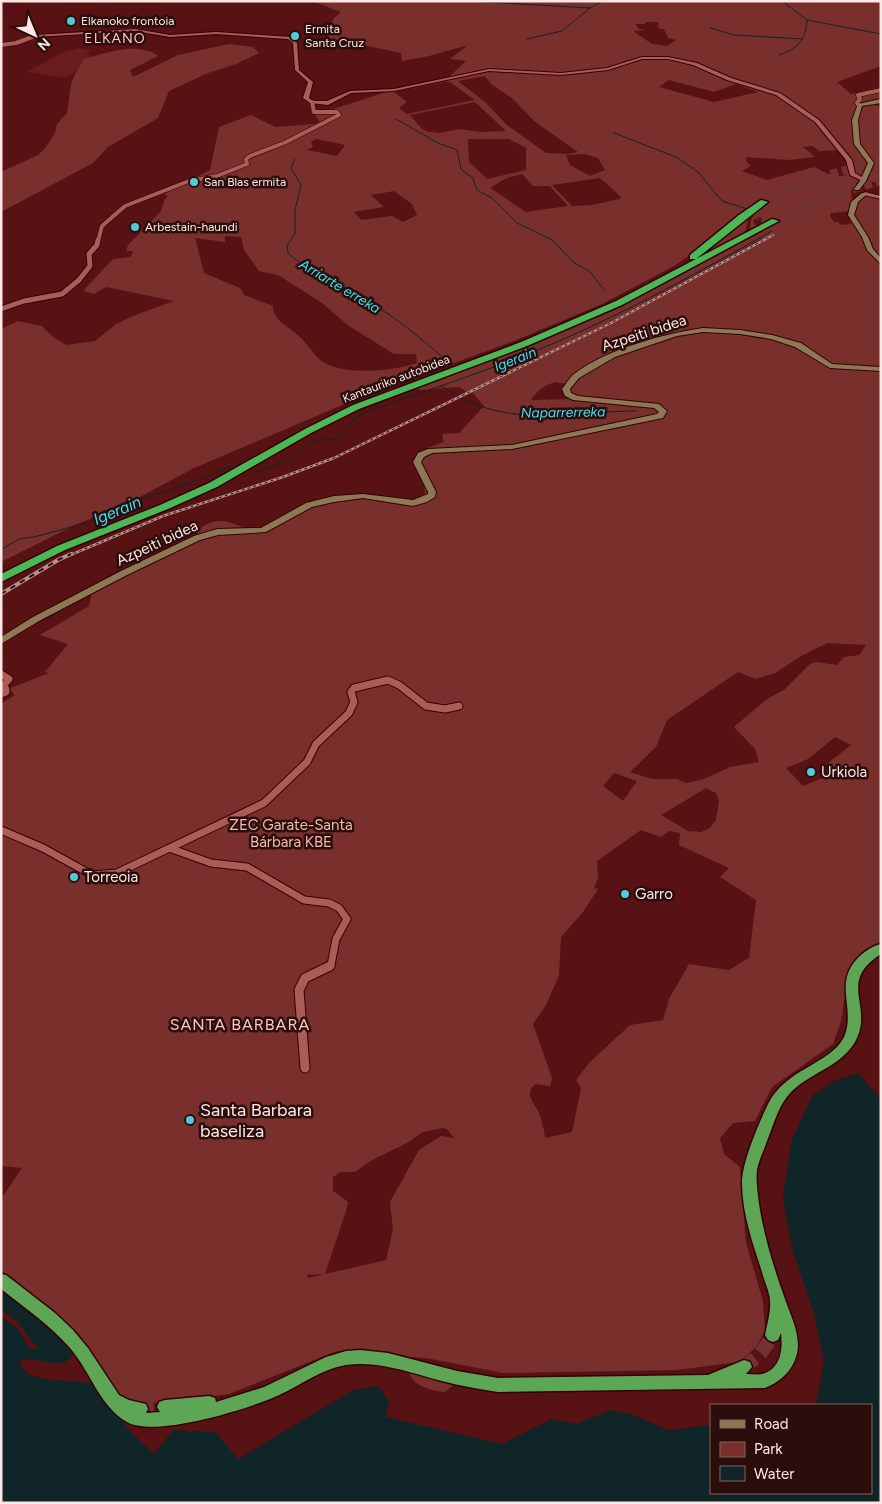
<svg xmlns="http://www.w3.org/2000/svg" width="882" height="1504" font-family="Figtree,sans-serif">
<rect width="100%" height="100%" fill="#591213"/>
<path fill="#681c1c" d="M78 48 92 50 86 53 94 59 66 78 27 72 61 53Z
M772 234 774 235 596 332 472 392H467L600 327Z"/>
<path fill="#79302d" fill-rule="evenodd" d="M312 1H881V66L837 82 851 94 881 90V103L874 104 881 108V183L859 180 851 190 852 203C862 195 868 195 881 197V941L863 951 849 968 841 1021 833 1044 772 1087 755 1121 733 1123 720 1138 724 1154 740 1167 746 1243 763 1301 765 1331 756 1347 739 1362 676 1370 503 1373 426 1358 337 1351 229 1394 166 1403 134 1402 118 1395 78 1333 1 1270V1199L22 1168 1 1166V704L15 695 11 691V688L49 673 45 672 68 644 40 635 89 606 92 591 194 543 198 530C220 513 232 524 253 531L314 505 363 498 408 505 425 493 421 457 442 448H428L444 442 442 434 462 433 460 432 484 406 472 392 596 332 774 235 761 239 600 327 467 392 459 387 421 390 414 387C505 354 595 321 680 275 708 259 736 245 761 225L762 218 757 217 759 220 754 219V224L759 226 750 231 751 220 757 209 674 266 602 304 514 341 366 395 194 468 136 499 73 526 1 562V329L18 321 42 326 53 337 66 345 95 341 116 324 138 314 174 301 106 287 94 294 83 291 113 259 131 257 133 251H126L128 245 161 211 165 199 168 196 164 194 210 170 219 127 251 115 275 127 316 124 320 121 313 113 337 108 395 89 449 77 466 61 450 59 468 45 429 56 402 61 401 53 328 38 327 32 334 18 341 12ZM645 22H658L659 29H664L668 38 676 40 667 46 652 44 633 31 646 30 639 29 635 24H645ZM485 76 491 84 513 99 534 121 578 152 568 154 546 153 507 125 485 102 458 81ZM669 80 714 92 736 84 758 92 714 102 659 87ZM444 82H450L475 100 407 114 399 108 407 102 394 92ZM475 102 506 131 480 132 459 129 440 133 429 132 422 129 410 115ZM316 139 345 145 337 156 307 150 313 147 311 142ZM468 139H509L526 148V170L487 179 469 162ZM813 146 819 151 841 150 851 164 847 165 846 175C835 179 824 172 814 167L767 180 742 171 751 166 746 161 747 157 788 160 815 157 803 147ZM584 154 598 158 605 170 590 176 570 165 566 155ZM522 174 533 186H550L568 206 526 212 490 188 506 178ZM600 178 621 197 620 199 592 205 572 206 552 185ZM394 191 412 204 417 215 403 222 392 216 361 220 354 212 384 207 371 195ZM851 211 854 221H850L851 224 841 225 838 222H834L830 216 831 213ZM225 236 241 237 244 250 259 271 278 275 322 303 349 326 394 354H416L417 363C393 371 345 376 323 362 313 355 308 344 300 337 291 328 273 321 273 306L244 295 240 288 204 273 195 238 225 242ZM555 382 567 384 570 396 576 399 531 400C538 390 543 386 555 382ZM827 643 866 645 859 655 844 657 837 665 816 662 810 664 784 690 767 699 734 727 755 749 759 762 730 767 704 779 691 782 686 783 677 779H652L630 772 656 747 667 720 729 678 738 672 756 679 775 673 801 656ZM835 737 851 745 828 763 825 777 803 786 786 768 808 759ZM614 773 637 781 623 801 603 786ZM706 788 716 793 719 801 716 820 710 828 701 832 688 831 661 815ZM641 830 661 837 669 831 680 833 679 845 729 868 720 877 756 900 749 958 729 970 689 964 669 999 663 1020 630 1025 590 1062 576 1080 581 1088 572 1132 545 1138C544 1130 542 1120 539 1113 535 1103 523 1095 535 1084L550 1086 552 1078 533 1024 546 1005 559 975 561 937 583 912 598 889 594 888 598 878 597 861ZM442 1128 447 1129 454 1138 441 1136 419 1150 390 1202 393 1229 386 1260 308 1278 307 1275 325 1274 346 1211 348 1202 333 1191V1177L341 1172H355L372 1160 407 1143 423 1132Z
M229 44 253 47 259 53 236 64 208 73 169 91 158 118 108 147 93 163 1 212V172L38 155 46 147 55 133 57 124 67 113 71 84 75 74 84 59C106 53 138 41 158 56L130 70 133 77 178 55Z
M749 214 746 230 741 236 684 266 710 247Z
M409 1372 450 1383 452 1386 445 1392C433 1391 412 1386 409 1372Z"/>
<path fill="#0f2527" d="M858 1073 881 1099V1503H1V1317L17 1328 31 1350 37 1348 16 1320 1 1310V1289L59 1337 73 1355C61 1373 35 1356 21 1360L20 1365 28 1374 45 1379 91 1383 132 1433 154 1454 173 1430 215 1432 238 1459 353 1390 379 1386 389 1402 386 1417 502 1444 552 1419 576 1424 611 1410 631 1414 668 1430 711 1425V1493H871V1405H816L824 1361 814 1314 792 1249 783 1199 791 1142 812 1096 836 1080Z"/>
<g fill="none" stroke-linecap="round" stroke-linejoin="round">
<path stroke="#0f2527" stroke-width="1" d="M468 1 590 8
M782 1 807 20 881 34
M710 28 734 35 802 39
M527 39 562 31 590 8 602 1
M779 55C798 49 806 40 807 20
M396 119 438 143 457 150 461 169 473 178 477 190 492 198 517 223 552 240 573 262 590 272 605 291
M614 133 676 157 698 172 722 201 747 209
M295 159 291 168 301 185 295 210V233L287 246 288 253C310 273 336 282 361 297 393 315 421 338 448 362
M441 386 454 393
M463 399C520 427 575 411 636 411
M255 472 281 463 315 442 326 439 332 440 342 436 353 420 365 412C440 386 516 362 588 328 651 299 711 265 772 231
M1 550 19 539 34 537 90 522 149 496 207 477 231 466"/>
<path stroke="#713233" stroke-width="14" stroke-dasharray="14 8" stroke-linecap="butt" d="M744 1367 761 1353 773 1335
M140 1409 165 1407"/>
<path stroke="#713233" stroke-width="8" stroke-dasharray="8 4" stroke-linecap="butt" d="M764 202C802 182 839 169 881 163
M775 221 834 195 881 181"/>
<defs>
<path id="minor-far3" d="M1 45 16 43 35 36
M859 106 857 103 860 99 858 95 881 90
M98 241 102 226 125 206 189 181 217 176 247 164 246 159 250 156 284 143 339 115 337 112H314L312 102"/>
<path id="minor-far2" d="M1 309 24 301 62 294 79 280 90 266 89 254 97 245 98 240"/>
<path id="minor-far1" d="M1 674 9 679 3 686
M1 686 6 689V692L1 694
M1 830 43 848 92 875 117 873 264 803 307 762 316 744 349 713 354 702 351 692 354 688 388 680 399 685 426 706 445 709 459 706
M172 849 211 863 247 867 304 900 329 903 339 908 347 919 336 939 331 965 327 967"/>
<path id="minor" d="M305 1068 299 990 305 978 330 966"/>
<path id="tertiary" d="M135 29 170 35 216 32 291 37 297 43 299 70 313 82 309 98 313 101H327L350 91 394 89 489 69 561 73 607 68 642 57H668L697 63 731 78 780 93 819 120 852 160 855 173 867 180 862 181 850 175 846 160 815 122 776 95 727 80 693 65 668 59H642L608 70 561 75 489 71 394 91 351 93 328 105 310 103 303 98 308 82 295 70 293 43 288 39 216 34 170 37 135 31 35 37 33 36 35 35Z
M865 192 881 196V199L863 195 862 194Z"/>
<path id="secondary" d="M881 99V103L862 106 858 120 860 144 874 163 866 181 859 190H855L854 189 860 181 868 163 854 144 852 120 858 104Z
M862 193 867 194 858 202 854 215 868 237 873 249 881 258V264L867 250 862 237 848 215 851 202Z
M703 328 740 330 772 335 801 343 832 364 881 367V371L830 368 795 347 771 339 740 334 703 332 677 336 615 357 579 378 570 389 571 393 578 396 659 404 667 411 663 418 512 449 432 453 424 457 421 462 436 492 435 497 427 502 413 506 363 498 334 502 312 507 266 532 218 535 200 540 127 575 39 621 1 644V637L33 617 121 571 194 536 217 529 261 528 306 503 334 496 363 494 413 500 428 494V492L413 462 418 453 428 449 512 445 657 414 659 412 654 408 573 400 565 396 562 389C566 384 570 377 574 374 607 349 663 334 703 328Z"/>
<path id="trunk" d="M881 944V954C836 983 875 1006 855 1042 842 1064 817 1071 798 1086 780 1099 775 1121 767 1141 764 1150 759 1160 757 1170 756 1178 757 1187 758 1196 762 1230 773 1266 785 1299 790 1314 798 1329 798 1346 797 1366 783 1381 765 1388L498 1392C479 1389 461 1386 442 1381 411 1373 379 1360 346 1365 321 1369 300 1386 277 1396 248 1409 155 1438 127 1422 100 1407 90 1371 70 1348 50 1325 25 1308 1 1289V1274L6 1275 55 1313 73 1330 88 1348 119 1395 129 1400 146 1404 148 1409 146 1413 160 1412 157 1407 159 1402 165 1400 209 1396 215 1398 216 1402 264 1387 326 1357 346 1351 360 1350 388 1353 457 1371 498 1378 708 1375 744 1360 750 1362 752 1367 746 1374C751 1374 758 1375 762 1374 781 1369 783 1349 781 1333L778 1340 773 1342 768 1340 765 1335C767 1325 771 1311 770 1301 770 1292 764 1281 762 1272 753 1244 742 1213 742 1183 742 1162 759 1123 768 1104 786 1068 831 1064 844 1037 856 1010 834 985 856 960 862 953 872 946 881 944Z"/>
<path id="motorway" d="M761 200 768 202 696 259H690V255L739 215Z
M772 219 779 221 622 305 527 346 359 409 311 433 217 487 168 509 65 550 1 582V574L57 546 160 505 209 483 305 429 353 405 521 342 616 301Z"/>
</defs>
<use href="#minor-far3" stroke="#350104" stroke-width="5"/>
<use href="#minor-far2" stroke="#350104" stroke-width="7"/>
<use href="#minor-far1" stroke="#350104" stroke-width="9"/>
<use href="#minor" stroke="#350104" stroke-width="11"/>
<use href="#tertiary" stroke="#350104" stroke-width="2"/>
<use href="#secondary" stroke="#350104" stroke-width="2"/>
<use href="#trunk" stroke="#350104" stroke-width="3"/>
<use href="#motorway" stroke="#350104" stroke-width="3"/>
<use href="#minor-far3" stroke="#aa5c57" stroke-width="4"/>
<use href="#minor-far2" stroke="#aa5c57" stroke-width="5"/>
<use href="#minor-far1" stroke="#aa5c57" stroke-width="7"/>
<use href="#minor" stroke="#aa5c57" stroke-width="9"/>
<use href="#tertiary" fill="#aa5c57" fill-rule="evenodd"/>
<use href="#secondary" fill="#8d7856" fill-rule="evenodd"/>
<use href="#trunk" fill="#5da656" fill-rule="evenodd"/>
<use href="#motorway" fill="#4ab855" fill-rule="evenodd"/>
<defs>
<path id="rail-far1" d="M68 556 163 516 283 477 334 458 609 324 773 235"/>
<path id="rail" d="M1 594 58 560 71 554"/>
</defs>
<use href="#rail-far1" stroke="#b88f8e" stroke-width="2.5"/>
<use href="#rail" stroke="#b88f8e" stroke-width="4"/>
<use href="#rail-far1" stroke="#2b0d0b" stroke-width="1" stroke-dasharray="3" stroke-linecap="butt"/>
<use href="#rail" stroke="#2b0d0b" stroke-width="2" stroke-dasharray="5.5" stroke-linecap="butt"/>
</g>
<g fill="#52cbd8" stroke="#2b0d0b" stroke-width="2">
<circle cx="71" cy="21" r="5"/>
<circle cx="295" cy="36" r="5"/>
<circle cx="194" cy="182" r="5"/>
<circle cx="135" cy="227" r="5"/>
<circle cx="811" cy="772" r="5"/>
<circle cx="74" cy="877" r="5"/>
<circle cx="625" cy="894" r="5"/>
<circle cx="190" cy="1120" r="5"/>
</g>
<g text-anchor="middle" stroke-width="5" stroke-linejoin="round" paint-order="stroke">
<g font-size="12" fill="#fce9e7" stroke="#2b0d0b" text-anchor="start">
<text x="81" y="25">Elkanoko frontoia</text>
<text x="305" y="33">Ermita<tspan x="305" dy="14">Santa Cruz</tspan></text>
<text x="204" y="186">San Blas ermita</text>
<text x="145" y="231">Arbestain-haundi</text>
</g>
<g font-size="12" fill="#fce9e7" stroke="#2b0d0b">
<text transform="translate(396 379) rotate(-21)" y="4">Kantauriko autobidea</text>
</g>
<g font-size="14" letter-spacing="1" fill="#fbc6c1" stroke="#2b0d0b">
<text x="115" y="43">ELKANO</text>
</g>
<g font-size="14" font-style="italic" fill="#33e4f6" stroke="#2b0d0b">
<text transform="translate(340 286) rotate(31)" y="5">Arriarte erreka</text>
<text transform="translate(515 359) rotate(-22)" y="5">Igerain</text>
<text transform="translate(563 412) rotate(-1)" y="5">Naparrerreka</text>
</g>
<g font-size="15" fill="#fce9e7" stroke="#2b0d0b">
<text transform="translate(644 333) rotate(-18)" y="5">Azpeiti bidea</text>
<text transform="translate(157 543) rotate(-25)" y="5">Azpeiti bidea</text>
</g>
<g font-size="15" fill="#fce9e7" stroke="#2b0d0b" text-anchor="start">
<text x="821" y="777">Urkiola</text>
<text x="84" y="882">Torreoia</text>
<text x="635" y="899">Garro</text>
</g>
<g font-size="15" fill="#f3b9b3" stroke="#2b0d0b">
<text x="291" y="830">ZEC Garate-Santa<tspan x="291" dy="17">Bárbara KBE</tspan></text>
</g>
<g font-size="16" font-style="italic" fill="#33e4f6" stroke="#2b0d0b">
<text transform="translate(117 510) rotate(-23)" y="6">Igerain</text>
</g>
<g font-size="16" letter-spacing="1" fill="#fbc6c1" stroke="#2b0d0b">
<text x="240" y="1030">SANTA BARBARA</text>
</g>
<g font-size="18" fill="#fce9e7" stroke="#2b0d0b" text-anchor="start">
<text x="200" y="1116">Santa Barbara<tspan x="200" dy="21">baseliza</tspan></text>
</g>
</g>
<rect width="882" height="1504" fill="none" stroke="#fce9e7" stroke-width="5"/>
<rect x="710" y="1404" width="162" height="90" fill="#2b0d0b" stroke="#7f6563"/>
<rect x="720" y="1420" width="25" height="8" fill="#8d7856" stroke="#7f6563"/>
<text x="754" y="1429" font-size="15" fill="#fce9e7">Road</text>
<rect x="720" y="1442" width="25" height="15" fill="#79302d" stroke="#7f6563"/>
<text x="754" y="1454" font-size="15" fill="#fce9e7">Park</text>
<rect x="720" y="1466" width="25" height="15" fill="#0f2527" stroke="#7f6563"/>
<text x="754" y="1479" font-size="15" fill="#fce9e7">Water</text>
<g transform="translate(35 35) rotate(136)" stroke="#2b0d0b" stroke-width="4" paint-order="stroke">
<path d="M0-4L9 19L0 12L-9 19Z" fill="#fce9e7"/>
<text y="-8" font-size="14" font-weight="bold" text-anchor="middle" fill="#fce9e7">N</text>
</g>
</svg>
